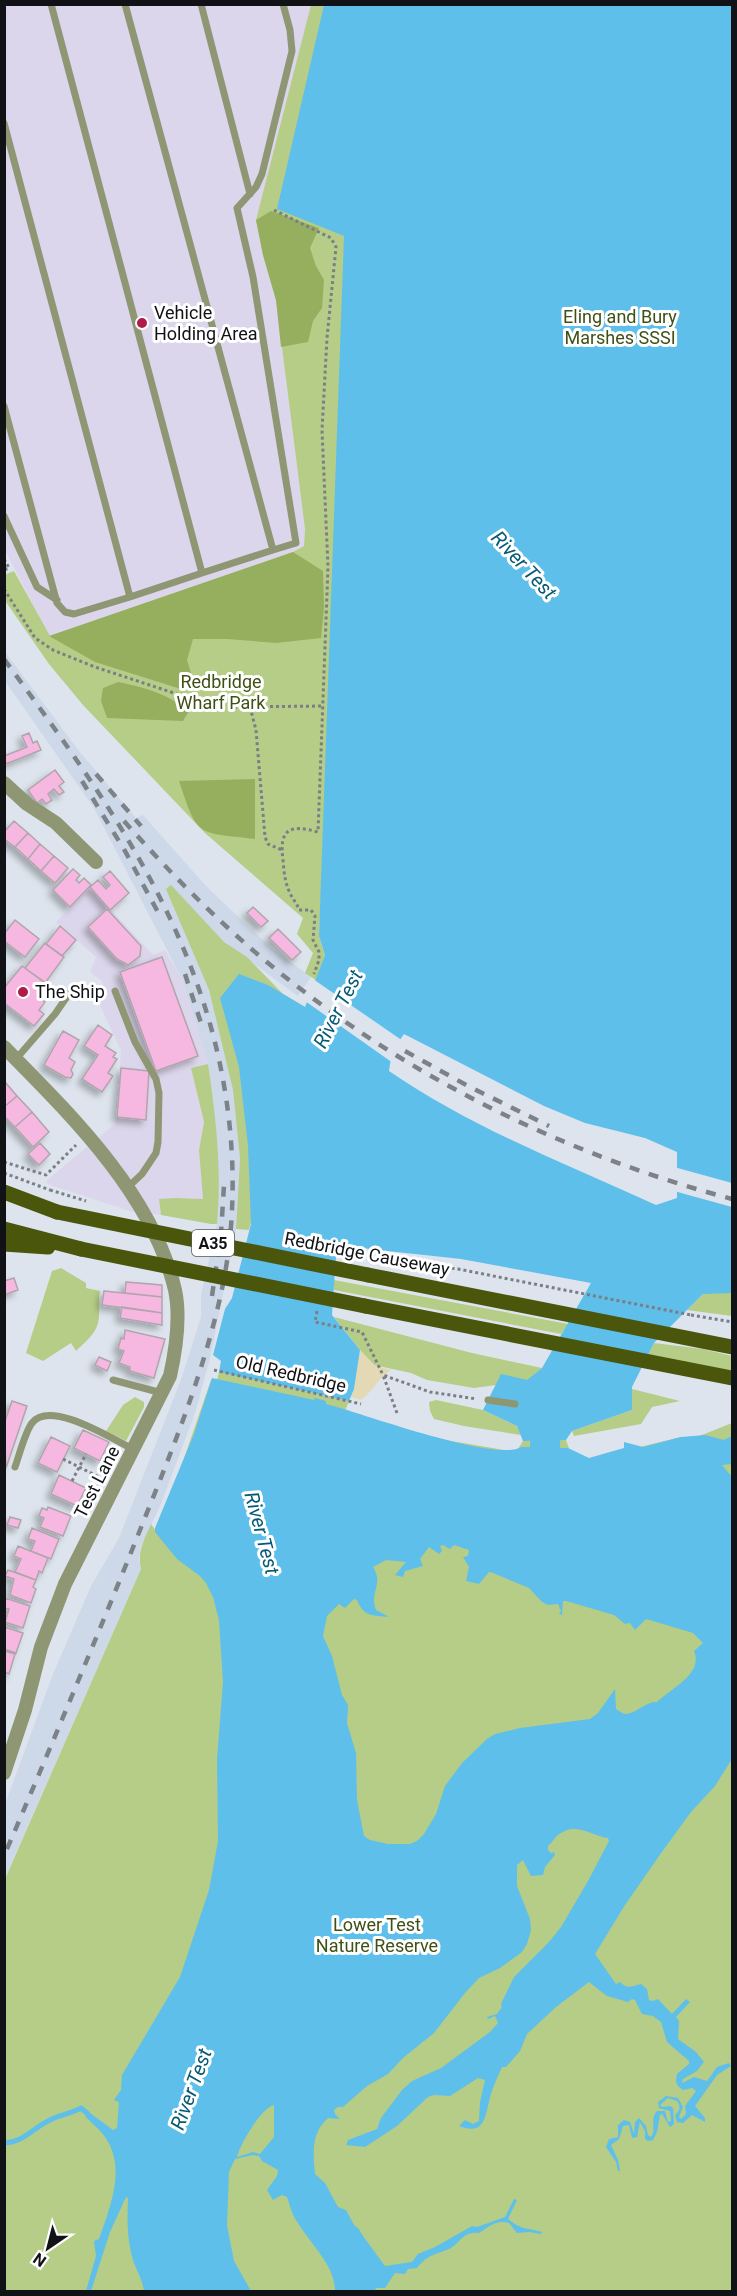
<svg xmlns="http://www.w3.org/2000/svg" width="737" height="2296" font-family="Roboto,sans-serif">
<defs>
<filter id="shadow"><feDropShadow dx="-4.5" dy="4.5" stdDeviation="3" flood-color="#0004"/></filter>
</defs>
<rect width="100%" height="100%" fill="#dde4ed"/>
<path fill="#dbd6eb" d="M5 5H324L256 220 263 255 276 300 305 529 304 546 293 552 49 636 5 550Z
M90 887 153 955 165 950 183 981 208 1064 191 1068 204 1122 199 1150 203 1199 176 1198 159 1200 161 1215 130 1211 47 1184V1180L115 1124 121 1051 100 1005 103 982 90 972 96 957 56 922Z"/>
<path fill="#cdd8e8" d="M5 652 79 751 136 818 143 815 207 887 269 946 311 977 298 996 224 942 166 888 209 990 233 1090 240 1159 236 1230 210 1358 195 1413 161 1504 141 1546 139 1559 141 1569 5 1878 4 1807 53 1674 91 1586 119 1538 182 1377 201 1317V1295L217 1224 219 1192 214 1109 208 1064 183 981 94 808 5 681Z"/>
<path fill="#b5cd86" d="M311 5H428L324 837 319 936 325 955 316 980 305 973 313 953 297 934 303 918 205 833 83 705 49 664 6 602 5 599 4 575 14 571 50 636 293 552 304 546 305 529 276 300 263 255 256 220Z
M171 885 224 942 247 957 283 994 305 1007 249 1230 236 1229 240 1159 233 1090 209 990 166 889Z
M208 1064C216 1117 222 1171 217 1224H211L161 1215 159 1199 176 1198 203 1199 199 1150 204 1122 191 1068Z
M732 1242V1316L687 1310 703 1294Z
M61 1268 86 1283V1288L100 1291C98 1301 100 1306 99 1315 99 1332 87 1340 76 1351L71 1343 43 1361 26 1353 52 1271Z
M334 1280 568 1324 561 1334 334 1290Z
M334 1317 472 1353 542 1368 527 1381 501 1375 496 1385 474 1388 427 1380 411 1373 374 1365 360 1350Z
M654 1343 703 1349 732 1356V1371L648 1355Z
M219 1372 349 1401 345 1411 428 1437 516 1452 523 1441 566 1440 570 1451 590 1459 681 1437H697L732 1423V2291H5V1879L141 1569C137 1552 144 1540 151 1524L158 1534 211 1380H217Z
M632 1389 680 1401 652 1407 641 1424 574 1436 572 1431 632 1410Z
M135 1397 144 1402V1407L126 1441 106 1431 123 1405Z
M436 1400 483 1410 517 1426 521 1435 464 1426 434 1419 430 1411 429 1402Z"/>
<path fill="#95af5f" d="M271 211 319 228 310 248 316 266 324 280 322 308 313 321 308 342 281 347 276 300 263 255 256 220Z
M293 552 323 571 324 608 321 638 276 643 228 639H193L187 660 192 676 184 690 95 662 49 636Z
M118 682C146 688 166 693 189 711L183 721 107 718 101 701 103 688Z
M255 779V839C196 832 198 838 179 781Z"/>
<path fill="#e3dab5" d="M360 1350 374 1365 391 1370C378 1378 373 1391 361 1400L351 1397 354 1389Z"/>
<path fill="#5ebfeb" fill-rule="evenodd" d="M324 5H732V1293L703 1294 654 1343 632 1387V1410L572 1431 566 1440 523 1441 517 1426 483 1410 501 1374 527 1380 542 1368 591 1283 461 1259 369 1249 337 1242 332 1315 360 1350 354 1389 349 1401 219 1372 221 1361 213 1355 225 1309 232 1298 251 1224 248 1146 239 1067 220 998 239 974 268 985 305 1007 325 955 319 936 344 236 277 209ZM404 1034 544 1106 585 1123 645 1138 677 1152V1198L656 1205C566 1164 470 1127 389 1071L392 1051Z
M212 1378 314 1400 315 1398 326 1401V1404C359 1412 496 1463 521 1447L568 1448 589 1458 624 1448V1442L643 1447 681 1437 705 1435 724 1440 732 1436V1464L722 1465 732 1477V1759L715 1786 691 1812 659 1856 625 1905 595 1954 616 1984 620 1982C628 1990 631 1986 641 1984L647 1989 649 2000 653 2001 658 1999 672 2014 686 1999 690 2002 676 2017 679 2021 678 2039 696 2052 704 2062 697 2071 683 2079 682 2083 694 2077 707 2081 717 2067 729 2063 731 2066 717 2075 695 2106 705 2118V2122L692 2115 683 2123 677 2122 675 2115C680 2111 681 2106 677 2101L668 2098 660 2105 662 2107 670 2106 673 2108 674 2124 670 2127 662 2114 660 2115 657 2132 653 2140 648 2141 645 2139V2131L640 2122 637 2137 632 2138 629 2125 623 2126 619 2139 611 2145 618 2160 620 2171H618L616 2162 606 2147 609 2139 618 2137V2125L624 2120 630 2122 634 2134 635 2122 639 2118 646 2126 648 2135 651 2137C657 2129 649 2120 657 2111H665L668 2122 671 2121 670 2111 659 2108 658 2102 666 2096 678 2098 683 2107 679 2117 681 2119 686 2114 685 2106 696 2091 692 2088 683 2090C676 2086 675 2082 677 2074L689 2064V2061L667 2042 661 2022 653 2016 642 2014 635 2000 632 1999 628 2002 607 1996 589 1982 556 2007 527 2034 520 2051 506 2067H502C498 2076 494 2084 491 2094 485 2113 487 2137 459 2126L465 2120 473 2124 479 2121 480 2102 485 2080 478 2078 450 2096 434 2095 428 2097 397 2126 365 2147 346 2145 348 2140 377 2129 381 2118 402 2090 412 2081 441 2068 490 2032 498 2023 495 2016 488 2019 487 2017 497 2014 502 2007 501 2004 514 1977 549 1942 561 1927 588 1881 609 1841 608 1838C589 1835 576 1821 558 1835 554 1838 552 1843 548 1846V1850L551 1853 554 1852 555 1855 545 1867 543 1875 531 1876 523 1860 517 1865V1886L530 1919 531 1930 527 1944 522 1952 500 1968 479 1978 465 1993 434 2033 403 2058 388 2074 367 2086 343 2107H338L334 2110 335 2114 340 2119 328 2118C311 2133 313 2153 315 2174L325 2183 338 2207 346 2210 354 2225 359 2229 363 2236 385 2266 412 2262 418 2254 435 2247 472 2226 477 2227 505 2217 514 2199 517 2200 508 2219C523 2231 526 2227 542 2232L541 2234 529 2232 517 2233 509 2223C497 2219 488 2227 479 2233 462 2231 460 2244 449 2249 435 2255 428 2254 417 2268L408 2269 405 2274 395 2273 385 2288H376L375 2291H335C335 2265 311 2245 298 2223 292 2215 290 2206 287 2197L282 2195 273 2200 267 2190 277 2176 278 2170 262 2161 259 2156 253 2155 235 2159 229 2172 227 2225 234 2261 251 2291H144C142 2278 137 2272 133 2260 127 2240 127 2219 128 2198L126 2197 110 2232 91 2291H86L96 2256 94 2241 99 2239C111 2205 128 2164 102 2133 97 2127 90 2122 85 2116L90 2113 113 2130 117 2128 119 2102 114 2100 121 2090 122 2075 180 1977 209 1890 218 1841 217 1759 223 1682 219 1620 213 1597 206 1583 200 1576 177 1559 155 1532V1528L194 1434ZM443 1545 450 1549 454 1545 469 1550 468 1556 463 1557 469 1567 466 1581 479 1584 489 1572 493 1573 529 1588 542 1602 548 1605 558 1604 561 1611 559 1614 562 1615 563 1601H566L614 1615 625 1624 630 1623 635 1630 646 1619 693 1633 703 1643 694 1651C704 1674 670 1689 657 1702 645 1701 637 1714 624 1714L616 1709 615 1689 598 1713 590 1719 520 1728 495 1734 487 1739 462 1763 445 1786 436 1814 424 1834 417 1841 410 1844H388L370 1840 364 1836 357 1800 356 1753 347 1723 348 1705 342 1695 332 1656 323 1636 327 1616 339 1604 345 1608 354 1599 357 1600C364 1618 374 1615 389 1617L376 1610C369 1593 384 1584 373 1567L386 1560 406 1562 395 1575 403 1577 405 1571 423 1566 420 1559 429 1547 439 1554 442 1551 440 1546ZM274 2105V2137L260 2154 253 2152 237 2157C240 2144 261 2108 274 2105Z"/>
<path fill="#dde4ed" d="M313 979 403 1041 395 1053 393 1063 305 1001Z
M674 1167 732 1183V1207L674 1191Z"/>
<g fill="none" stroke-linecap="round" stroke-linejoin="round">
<path stroke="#5ebfeb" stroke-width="5" d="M4 2143C24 2142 32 2129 48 2121 58 2115 70 2114 81 2108L88 2114"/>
<path stroke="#5ebfeb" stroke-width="30" d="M554 1404 547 1407 544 1465 567 1475"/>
</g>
<path fill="#f6b8e0" stroke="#b0a5ac" stroke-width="1.5" filter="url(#shadow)" d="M29 733 33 743 37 741 41 750 6 764 4 756 27 747 22 736Z
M55 770 64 782 59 786 64 792 59 795 54 789 48 794 52 800 46 804 42 799 37 803 28 790Z
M14 821 28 833 15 847 4 839V832Z
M28 833 40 844 28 859 15 847Z
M40 844 54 856 41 871 28 859Z
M54 856 68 868 55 883 41 871Z
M73 869 80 875 76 880 79 883 84 878 91 885 70 907 53 890Z
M110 871 129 893 110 910 90 887 98 880 106 889 110 885 103 877Z
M253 907 268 921 261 927 247 913Z
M107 909 141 946 140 956 128 965 117 959 88 927Z
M15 920 39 939 25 957 4 941V934Z
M60 926 76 940 62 956 46 944Z
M278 929 301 952 292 960 269 938Z
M45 943 64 957 45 983 25 968Z
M162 957 198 1056 156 1071 120 972Z
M22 966 47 984 37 996 45 1002 39 1010 44 1014 34 1026 4 1003V988Z
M98 1025 112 1035 105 1046 116 1053 113 1057 117 1059 108 1073 113 1076 102 1092 82 1079 98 1055 84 1046Z
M63 1031 79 1040 69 1058 75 1062 71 1070 73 1074 71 1078 65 1077 44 1065Z
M121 1068 149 1071 146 1120 117 1117Z
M5 1082 17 1096 4 1107V1083Z
M17 1096 32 1112 15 1127 4 1116V1107Z
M32 1112 49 1132 33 1147 15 1127Z
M40 1143 50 1154 39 1165 28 1154Z
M14 1278 18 1290 4 1295V1281Z
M126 1282 162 1285V1297L125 1293Z
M104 1291 162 1297V1313L102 1305Z
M122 1307 162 1313V1325L120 1318Z
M125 1330 165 1339 154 1378 130 1371V1367L119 1363 124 1351 118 1349 121 1338 124 1339Z
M99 1357 111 1362 107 1371 95 1365Z
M12 1401 27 1406 6 1468 4 1424Z
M83 1430 109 1442 100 1461 74 1448Z
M51 1437 70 1446 57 1472 38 1463Z
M59 1475 86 1488 77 1506 51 1494Z
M48 1507 71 1516 63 1536 40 1527 44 1518 39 1516 42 1508 47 1510Z
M10 1517 21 1520 18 1528 7 1525Z
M32 1528 59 1539 51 1559 31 1551 35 1541 28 1539Z
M18 1546 48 1558 42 1573 39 1571 36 1580 15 1572 21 1559 14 1556Z
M8 1570 36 1580 33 1587 36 1589 31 1603 10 1595 14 1579 5 1576Z
M5 1598 30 1606 23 1628 5 1622 9 1609 4 1608Z
M4 1627 23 1633 16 1653 4 1649Z
M4 1651 15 1654 9 1674 4 1672Z"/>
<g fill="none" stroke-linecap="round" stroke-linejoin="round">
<path stroke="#7b7f85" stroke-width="3" stroke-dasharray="3 3" stroke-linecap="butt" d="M274 210 331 238 336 247 327 338 322 430 328 567 318 832C289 824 279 829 283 860 284 872 285 883 290 893 293 900 297 903 299 910H311L315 916 313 940 319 952V960L314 974
M4 559 9 568 4 570
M4 589 35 638 53 650 95 667 201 702 229 707 324 706
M250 707 256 730 265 837 268 844 282 850
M4 1162 46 1175 76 1145
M4 1173 50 1190
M317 1311 315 1322 362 1332 383 1375
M691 1315 732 1322
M214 1370 361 1404
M397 1413 383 1375 430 1392 477 1399
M63 1459 103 1479
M72 1481 86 1454"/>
<path stroke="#8e9674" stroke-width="7" d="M51 4 202 573 130 597
M125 4 273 550 202 573
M201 4 250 194
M4 123 130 597 74 614 65 612 57 603 4 406
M4 516 37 587 57 600
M273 550 296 543 253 277 237 208 256 187 262 174 292 51 290 30 283 4
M115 991 135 1042 156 1079 159 1093 158 1142 156 1153 142 1174 127 1188
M16 1059 55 1014 73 988
M113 1380 162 1393
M488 1400 515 1404
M15 1467C19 1456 25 1432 32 1423 50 1399 112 1439 133 1449"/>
<path stroke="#8e9674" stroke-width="14" d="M4 783 27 804 56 823 96 862
M4 1047C71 1115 153 1195 175 1290 181 1318 176 1349 170 1376L65 1584 41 1647 25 1710 4 1773"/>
<path stroke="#4a560c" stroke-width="15" d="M4 1192 57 1212
M4 1229 81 1249
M4 1244 48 1247
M368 1275 732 1347
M365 1306 732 1378"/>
<path stroke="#7d8288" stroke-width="4.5" stroke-dasharray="10 10" stroke-linecap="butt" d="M4 659C81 764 159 870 201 995 232 1086 242 1189 223 1284 204 1377 165 1467 130 1555 89 1656 47 1756 4 1856
M96 774 141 826
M82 781 125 851 160 916
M124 821C178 882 237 941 302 990 429 1088 578 1158 732 1199
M185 974 201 1023
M405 1051 468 1086 549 1126
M212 1296 221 1234 224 1185"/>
<path stroke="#7b7f85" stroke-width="3" stroke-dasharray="3 3" stroke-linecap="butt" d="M50 1190 86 1201
M374 1260 458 1269 691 1315"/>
<path stroke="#4a560c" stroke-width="15" d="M57 1212 368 1275
M81 1249 365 1306"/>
</g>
<g fill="#af1c47" stroke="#fff" stroke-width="2">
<circle cx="142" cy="323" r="6"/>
<circle cx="23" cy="992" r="6"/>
</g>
<g text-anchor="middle" stroke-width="6" stroke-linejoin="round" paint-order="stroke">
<rect fill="#fff" stroke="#58595b" stroke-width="1.5" x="192" y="1230" width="42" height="26" rx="4.5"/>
<g font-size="16" font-weight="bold" fill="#101215">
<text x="213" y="1249">A35</text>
</g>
<g font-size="18" fill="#101215" stroke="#fff" text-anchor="start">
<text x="154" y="319">Vehicle<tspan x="154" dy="21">Holding Area</tspan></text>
<text x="35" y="998">The Ship</text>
</g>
<g font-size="18" fill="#3f5015" stroke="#fff">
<text x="620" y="323">Eling and Bury<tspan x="620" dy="21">Marshes SSSI</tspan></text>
<text x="221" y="688">Redbridge<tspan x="221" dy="21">Wharf Park</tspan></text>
<text x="377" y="1931">Lower Test<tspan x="377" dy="21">Nature Reserve</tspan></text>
</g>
<g font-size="18" fill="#101215" stroke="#fff">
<text transform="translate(367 1254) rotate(11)" y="6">Redbridge Causeway</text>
<text transform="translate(291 1374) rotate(13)" y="6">Old Redbridge</text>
<text transform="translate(97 1482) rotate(-63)" y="6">Test Lane</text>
</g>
<g font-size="20" font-style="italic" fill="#075a77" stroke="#fff">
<text transform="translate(524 565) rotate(47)" y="7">River Test</text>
<text transform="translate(338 1009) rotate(-63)" y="7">River Test</text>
<text transform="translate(262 1533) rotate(75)" y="7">River Test</text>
<text transform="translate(191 2089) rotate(-70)" y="7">River Test</text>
</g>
</g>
<rect width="737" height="2296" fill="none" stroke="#101215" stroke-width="12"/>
<g transform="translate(48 2248) rotate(215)" stroke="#ffffff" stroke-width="4.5" paint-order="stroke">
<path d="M0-4.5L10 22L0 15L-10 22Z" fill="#101215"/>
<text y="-9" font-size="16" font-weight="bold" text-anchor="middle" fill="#101215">N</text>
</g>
</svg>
